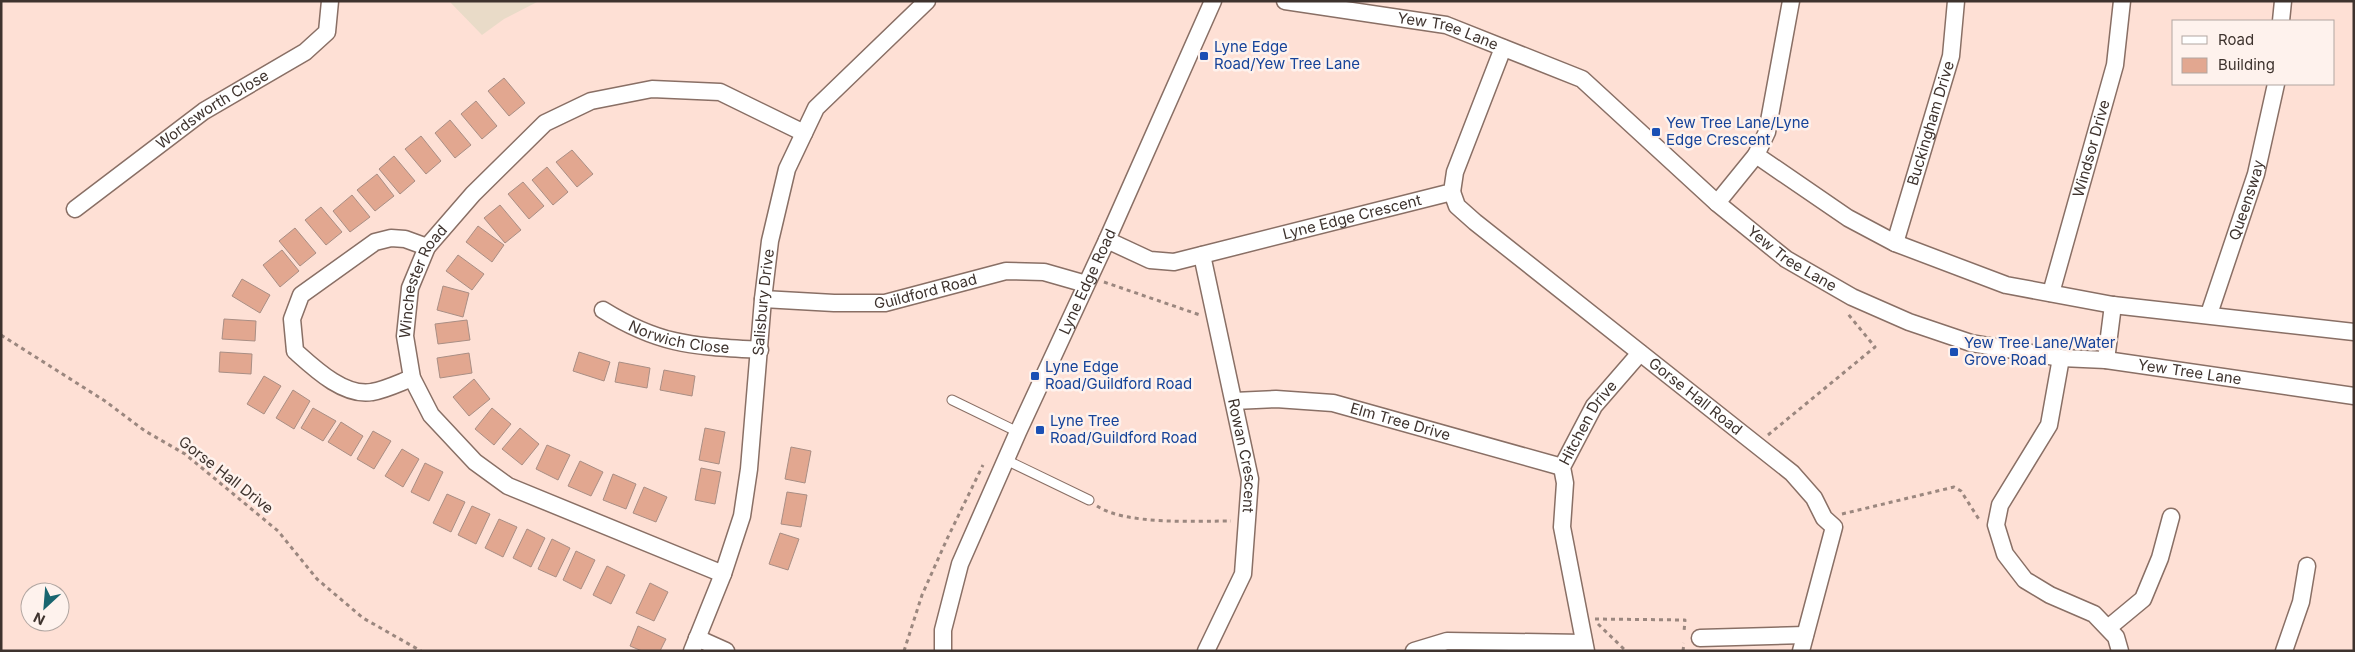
<svg xmlns="http://www.w3.org/2000/svg" width="2355" height="652" font-family="Inter,sans-serif">
<rect width="100%" height="100%" fill="#fee0d5"/>
<path fill="#e9dbc8" d="M449 1H539L504 19 482 35Z"/>
<path fill="#e2a790" stroke="#a98e84" d="M504 78 525 103 509 116 488 91Z
M476 101 497 126 482 139 461 114Z
M450 120 471 145 455 158 435 133Z
M421 136 441 161 426 174 405 149Z
M572 150 593 174 577 187 556 162Z
M394 156 415 181 400 194 379 169Z
M547 167 568 192 553 205 532 180Z
M377 174 394 196 375 211 357 190Z
M523 182 544 206 529 219 508 194Z
M352 195 370 217 350 232 333 211Z
M500 205 521 230 505 243 484 218Z
M321 207 342 232 326 245 305 220Z
M478 226 504 245 492 262 466 242Z
M295 228 316 253 300 266 279 241Z
M282 250 299 271 280 287 263 265Z
M458 255 484 274 472 290 446 271Z
M242 279 270 295 260 313 232 296Z
M443 286 469 293 463 317 437 310Z
M224 319 256 321 255 341 222 339Z
M467 320 470 340 438 344 435 324Z
M220 352 252 354 251 374 219 372Z
M579 352 610 362 604 381 573 371Z
M469 353 472 373 440 378 437 358Z
M619 362 650 368 647 388 615 382Z
M664 370 695 376 692 396 660 390Z
M264 376 281 386 264 414 247 404Z
M474 379 490 399 469 416 453 397Z
M293 390 310 401 294 429 276 418Z
M313 408 336 421 323 441 301 428Z
M492 408 511 424 494 445 475 429Z
M341 422 363 436 351 456 328 442Z
M520 428 539 444 522 465 502 449Z
M705 428 725 432 719 464 699 460Z
M373 431 391 441 374 469 357 459Z
M547 445 570 455 558 480 536 469Z
M791 447 811 451 805 483 785 479Z
M402 449 419 459 403 487 385 476Z
M580 461 603 472 591 496 568 486Z
M425 463 443 472 429 501 411 492Z
M701 468 721 472 715 504 695 500Z
M613 474 636 484 626 509 603 500Z
M644 487 667 497 656 522 633 513Z
M787 492 807 495 801 527 781 524Z
M447 494 465 502 451 532 433 523Z
M472 506 490 514 476 544 458 535Z
M499 519 517 527 503 557 485 548Z
M527 529 545 538 531 567 513 558Z
M780 533 799 539 788 570 769 564Z
M552 539 570 548 556 577 538 569Z
M576 551 595 560 581 589 563 580Z
M607 566 625 575 611 604 593 595Z
M650 583 668 592 654 621 636 613Z
M638 626 666 639 660 651H642L630 646Z"/>
<g fill="none" stroke-linecap="round" stroke-linejoin="round">
<defs>
<path id="service" d="M952 400 1018 432
M1006 460 1089 500"/>
<g id="minor">
<path id="s1" d="M1285 1 1446 25 1582 79 1717 203 1786 259 1852 297 1909 322 1971 343 2061 358 2106 360 2354 396"/>
<path d="M2281 21 2283 1"/>
<path d="M1756 155 1848 218 1895 243 2006 285 2113 305 2354 332"/>
<path id="s2" d="M1452 192 1457 206 1475 222 1792 473 1814 498 1824 518 1834 527 1801 651"/>
<path d="M1717 203 1756 155 1767 132 1791 1"/>
<path id="s3" d="M75 209 204 111 305 52 327 32 330 1"/>
<path id="s4" d="M1107 240 1150 260 1174 262 1452 192 1455 172 1503 48"/>
<path id="s5" d="M1895 243 1951 56 1956 1"/>
<path id="s6" d="M1202 255 1250 479 1243 574 1206 651"/>
<path id="s7" d="M2051 293 2115 65 2122 1"/>
<path id="s8" d="M763 299 834 303H885L1006 271 1044 272 1086 284"/>
<path id="s9" d="M603 310C661 346 694 346 760 350"/>
<path id="s10" d="M2209 314 2256 174 2276 84"/>
<path d="M2061 358 2049 425 2000 505 1996 525 2005 554 2025 580 2050 595 2094 614 2116 637 2120 651"/>
<path d="M2106 360 2113 305"/>
<path d="M412 378C399 383 385 390 372 392 344 397 314 368 295 351L292 319 301 295 375 242 391 238 405 239 427 247"/>
<path id="s11" d="M1234 401 1276 399 1333 403 1562 467"/>
<path id="s12" d="M723 574 508 486 475 462 431 415 412 378 405 336 410 288 427 247 473 194 545 123 591 101 652 89 720 92 804 133"/>
<path d="M2108 628 2143 599 2160 558 2171 517"/>
<path d="M697 638 726 651"/>
<path d="M1700 638 1805 635"/>
<path id="s13" d="M692 651 723 574 742 516 749 469 763 299 770 241 787 169 816 108 927 1"/>
<path id="s14" d="M943 651V630L960 564 1018 432 1107 240 1213 1"/>
<path d="M1414 651 1447 641 1584 643"/>
<path id="s15" d="M1586 651 1562 527 1565 483 1562 467 1594 406 1640 353"/>
<path d="M2284 651 2301 602 2307 566"/>
</g>
</defs>
<use href="#service" stroke="#896f65" stroke-width="11"/>
<use href="#minor" stroke="#896f65" stroke-width="19"/>
<path stroke="#9b877f" stroke-width="3" stroke-dasharray="4 4" stroke-linecap="butt" d="M1104 282 1200 315
M1 335 105 401 145 431 185 454 278 531 317 579 363 618 421 651
M1768 435 1875 347 1848 314
M1097 506C1125 525 1196 521 1231 521
M1842 514 1954 487 1961 491 1980 521
M1595 619 1685 620 1684 632
M1598 624 1626 651
M904 651 922 595 947 539 983 465
M1683 651 1684 643"/>
<use href="#service" stroke="#fff" stroke-width="9"/>
<use href="#minor" stroke="#fff" stroke-width="16"/>
</g>
<g fill="#1a4fb4" stroke="#fef2ed" stroke-width="2">
<rect x="1199" y="51" width="10" height="10" rx="2.5"/>
<rect x="1651" y="127" width="10" height="10" rx="2.5"/>
<rect x="1949" y="347" width="10" height="10" rx="2.5"/>
<rect x="1030" y="371" width="10" height="10" rx="2.5"/>
<rect x="1035" y="425" width="10" height="10" rx="2.5"/>
</g>
<g text-anchor="middle" stroke-width="5" stroke-linejoin="round" paint-order="stroke">
<g font-size="15" fill="#3e332e" stroke="#fef2ed">
<text dy="5" stroke="none"><textPath href="#s1" startOffset="166">Yew Tree Lane</textPath></text>
<text dy="5" stroke="none"><textPath href="#s3" startOffset="170">Wordsworth Close</textPath></text>
<text dy="5" stroke="none"><textPath href="#s5" startOffset="125">Buckingham Drive</textPath></text>
<text dy="5" stroke="none"><textPath href="#s7" startOffset="150">Windsor Drive</textPath></text>
<text dy="5" stroke="none"><textPath href="#s10" startOffset="120">Queensway</textPath></text>
<text dy="5" stroke="none"><textPath href="#s4" startOffset="255">Lyne Edge Crescent</textPath></text>
<text dy="5" stroke="none"><textPath href="#s1" startOffset="586">Yew Tree Lane</textPath></text>
<text dy="5" stroke="none"><textPath href="#s14" startOffset="399">Lyne Edge Road</textPath></text>
<text dy="5" stroke="none"><textPath href="#s12" startOffset="480">Winchester Road</textPath></text>
<text dy="5" stroke="none"><textPath href="#s8" startOffset="164">Guildford Road</textPath></text>
<text dy="5" stroke="none"><textPath href="#s13" startOffset="359">Salisbury Drive</textPath></text>
<text dy="5" stroke="none"><textPath href="#s9" startOffset="82">Norwich Close</textPath></text>
<text dy="5" stroke="none"><textPath href="#s1" startOffset="1006">Yew Tree Lane</textPath></text>
<text dy="5" stroke="none"><textPath href="#s2" startOffset="320">Gorse Hall Road</textPath></text>
<text dy="5" stroke="none"><textPath href="#s11" startOffset="169">Elm Tree Drive</textPath></text>
<text dy="5" stroke="none"><textPath href="#s15" startOffset="238">Hitchen Drive</textPath></text>
<text dy="5" stroke="none"><textPath href="#s6" startOffset="205">Rowan Crescent</textPath></text>
<text transform="translate(226 475) rotate(38)" y="5">Gorse Hall Drive</text>
</g>
<g font-size="15" fill="#164399" stroke="#fef2ed" text-anchor="start">
<text x="1214" y="52">Lyne Edge<tspan x="1214" dy="17">Road/Yew Tree Lane</tspan></text>
<text x="1666" y="128">Yew Tree Lane/Lyne<tspan x="1666" dy="17">Edge Crescent</tspan></text>
<text x="1964" y="348">Yew Tree Lane/Water<tspan x="1964" dy="17">Grove Road</tspan></text>
<text x="1045" y="372">Lyne Edge<tspan x="1045" dy="17">Road/Guildford Road</tspan></text>
<text x="1050" y="426">Lyne Tree<tspan x="1050" dy="17">Road/Guildford Road</tspan></text>
</g>
</g>
<rect width="2355" height="652" fill="none" stroke="#3e332e" stroke-width="5"/>
<rect x="2172" y="20" width="162" height="65" fill="#fef2ed" stroke="#b1a6a1"/>
<rect x="2182" y="36" width="25" height="8" fill="#ffffff" stroke="#b1a6a1"/>
<text x="2218" y="45" font-size="15" fill="#3e332e">Road</text>
<rect x="2182" y="58" width="25" height="15" fill="#e2a790" stroke="#b1a6a1"/>
<text x="2218" y="70" font-size="15" fill="#3e332e">Building</text>
<g transform="translate(45 607) rotate(206)"><circle r="24" fill="#fef2ed" stroke="#b1a6a1"/>
<path d="M0-4L9 19L0 12L-9 19Z" fill="#19656f"/>
<text y="-8" font-size="14" font-weight="bold" text-anchor="middle" fill="#3e332e">N</text>
</g>
</svg>
